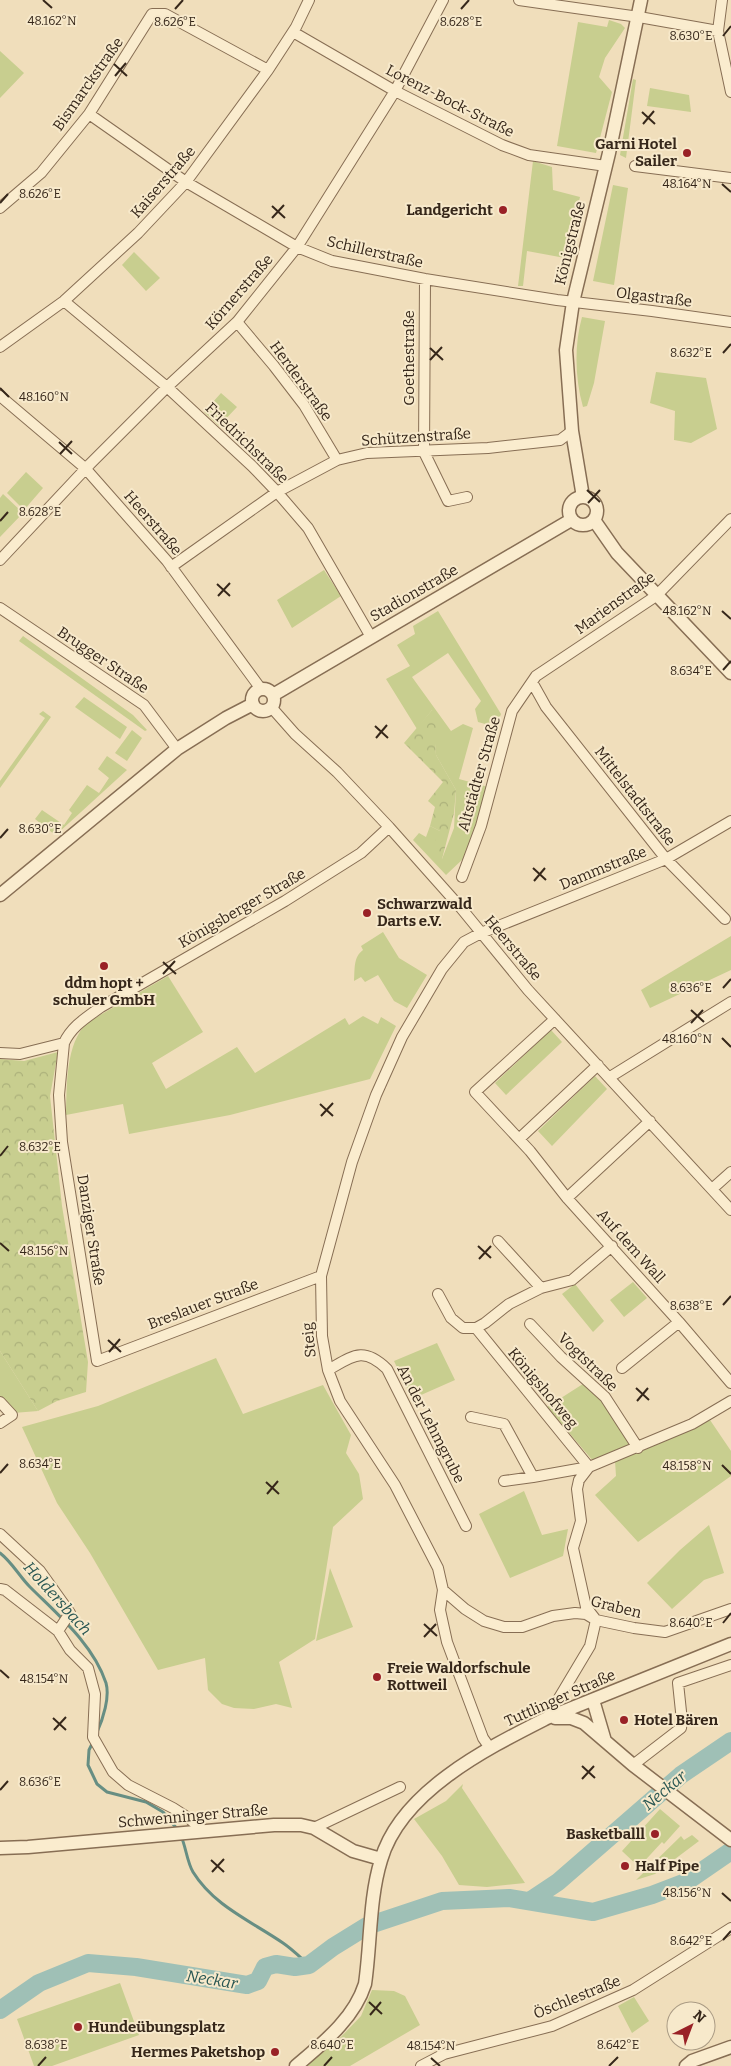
<svg xmlns="http://www.w3.org/2000/svg" width="731" height="2066" font-family="Bitter,serif">
<defs>
<pattern id="forest-crowns" width="20" height="18" patternUnits="userSpaceOnUse" patternTransform="scale(1.25)"><rect width="20" height="18" fill="#c8ce8f"/><path d="M2 6a3 3 0 1 1 6 0M12 15a3 3 0 1 1 6 0" fill="none" stroke="#acb17b"/></pattern>
</defs>
<rect width="100%" height="100%" fill="#f0debb"/>
<path fill="#c8ce8f" d="M609 20 621 24 625 28 605 58 599 77 612 92 596 153 557 146 578 22 607 27Z
M0 51 24 73 0 98Z
M633 79 636 80 626 158 620 155Z
M650 88 689 95 691 112 647 106Z
M533 161 552 167 553 190 580 197 565 258 527 251 523 286H518Z
M613 185 628 188 614 285 593 281Z
M134 252 160 278 146 291 122 265Z
M582 317 605 321 594 383 587 406 583 407C575 378 574 346 582 317Z
M656 372 706 378 717 429 691 443 674 440 675 411 650 403Z
M221 393 237 407 219 426 204 412Z
M26 472 43 488 24 510 7 493Z
M3 494 23 513 0 537V498Z
M324 570 341 596 292 628 277 600Z
M438 611 501 714 496 727 478 722 475 709 481 701 448 653 412 677 451 731 463 724 473 728 459 779 488 787 464 858 446 875 413 840 419 833 426 837 430 826 440 831 442 859 454 828 456 790 436 755 432 710 417 729 386 679 410 666 397 645 415 634 413 626Z
M23 636 133 715 147 730 145 731 19 641Z
M84 697 127 727 120 739 75 707Z
M43 711 51 717 0 788V781L45 718 39 714Z
M132 730 142 738 127 761 115 753Z
M107 756 127 770 58 833 54 834 35 819 42 810 64 825 72 813 69 810 87 785 99 793 109 778 98 769Z
M383 932 399 958 427 975 407 1008 394 1001 378 975 365 982 361 977 354 981C355 970 353 957 363 950L361 946Z
M731 936V970L650 1008 641 990Z
M168 976 203 1032 152 1063 166 1089 237 1047 255 1073 345 1018 349 1025 363 1016 378 1024 381 1017 396 1026 370 1079 230 1115 129 1134 123 1104 66 1115C67 1086 65 1043 88 1022Z
M551 1030 562 1042 506 1095 495 1083Z
M595 1076 607 1089 552 1146 538 1131Z
M633 1282 647 1298 624 1317 610 1300Z
M575 1284 604 1321 593 1332 562 1294Z
M437 1343 455 1380 412 1399 394 1361Z
M0 1351 38 1411 13 1413 0 1398Z
M216 1358 243 1414 323 1385 351 1435 346 1453 359 1474 363 1499 333 1527 315 1639 279 1662 292 1708 276 1704 254 1709 234 1708 222 1704 208 1690 205 1658 158 1670 90 1553 57 1503 22 1427 98 1406Z
M586 1382 602 1398 627 1437 629 1445 594 1462 547 1407Z
M710 1420 731 1451V1476L638 1542 595 1495 616 1476 615 1461Z
M524 1491 542 1535 568 1529 563 1556 510 1578 479 1514Z
M709 1525 724 1573 704 1580 672 1609 647 1583 680 1550Z
M330 1568 353 1627 316 1641Z
M463 1784 462 1788 525 1883 487 1887 459 1885 442 1856 414 1819 446 1801Z
M660 1809 680 1826 664 1844 662 1842 639 1867 622 1851Z
M692 1835 699 1841 655 1874 636 1880 681 1836 684 1840Z
M120 1983 139 2035 52 2066H34L17 2019Z
M372 1990 394 1991 405 1996 420 2025 350 2066H306L338 2040 361 2016Z
M634 1997 649 2021 632 2033 618 2006Z"/>
<path fill="url(#forest-crowns)" d="M432 710 444 726 435 739 436 755 456 790 454 813 442 859 430 852 440 831 430 826 435 807 428 801 443 782 404 743Z
M58 1052 50 1096 62 1206 88 1362 86 1392 57 1401 38 1411 0 1351V1059L24 1061Z"/>
<g fill="none" stroke-linecap="round" stroke-linejoin="round">
<path stroke="#678e83" stroke-width="3" d="M0 1553C12 1562 19 1576 30 1587 58 1615 93 1644 106 1683 110 1697 103 1719 97 1732
M93 1742 89 1750 88 1765 97 1784 107 1792 146 1802 163 1812 178 1830
M181 1836C186 1847 187 1862 193 1872 214 1906 251 1921 283 1943 292 1949 301 1958 309 1965"/>
<path stroke="#9fc0b6" stroke-width="18" d="M531 1900 558 1882 681 1775 731 1741
M0 2010 39 1983 88 1963 136 1967 247 1985 258 1981 265 1967 276 1964 295 1967 309 1965 333 1947 367 1926 442 1901 509 1898 593 1912 652 1895 686 1882 731 1851"/>
<defs>
<path id="minor" d="M519 0 639 17 718 31
M722 0 718 31 731 92
M293 32 395 91 502 145 529 155 606 166
M89 114 186 182 297 247 332 261 425 279 557 300 652 311 731 322
M635 166 731 178
M0 208 41 173 89 114 152 14H165L268 70
M425 279 424 452 448 501 467 497
M64 301 167 387 252 466 277 492 308 528 371 637
M237 322 274 366 304 405 337 460
M0 347 64 301 138 233 186 182 268 70 296 27 309 0
M0 396 85 468 167 561 261 689
M0 560 90 464 167 387 237 322 297 247 395 91 443 0
M171 567 277 492 337 460 367 453 488 448 560 440 572 431
M0 608 144 705 177 749
M532 682 546 707 666 859 725 919
M272 708 295 734 337 772 389 827 461 908 528 990 731 1210
M462 877 481 826 512 711 536 676 656 596 731 519
M555 1019 475 1092 530 1151 567 1198 679 1322 731 1383
M0 1053 20 1054 64 1043
M610 1077 731 1002
M519 1139 598 1065
M712 1189 731 1172
M567 1198 650 1121
M498 1241 541 1288
M321 1276 97 1361 62 1142 59 1095 64 1043C72 1026 86 1018 101 1007L285 901 361 853 389 827
M438 1294 451 1318 463 1328H476L485 1323 509 1304 541 1288 572 1280 612 1246
M530 1324 561 1357 605 1397 638 1448
M476 1328 589 1467
M622 1368 679 1322
M328 1370C353 1356 363 1346 387 1369L466 1526
M0 1402 12 1415 0 1423
M471 1417 504 1424 533 1477 504 1481
M533 1477 589 1467
M0 1534 40 1571 70 1613 58 1631
M0 1589 5 1590 58 1631 70 1650 88 1668 95 1694 93 1737 113 1772 128 1785 173 1808 190 1819 204 1832
M443 1590 465 1609 484 1621 504 1627H522L553 1616 575 1613 586 1614 596 1620 634 1628 665 1632 731 1609
M596 1620 586 1607 573 1548 581 1521 577 1489 579 1480 589 1467 692 1424 731 1401
M547 1718 590 1646 596 1620
M490 1748 483 1738 447 1642 440 1610 443 1590 438 1568 395 1485 340 1401 328 1370 322 1336 321 1276 352 1162 376 1095 402 1037 442 969 464 942 481 933 666 859 731 821
M633 1765 681 1728 682 1721 678 1683 731 1665
M314 1828 400 1787
M421 2066 444 2054 552 2026 633 1990 731 1928"/>
<path id="tertiary" d="M569 511a14 14 0 1 1 28 0a14 14 0 1 1-28 0Z
M583 497 572 431 566 350 573 302 609 153 641 0
M594 520 617 553 731 673
M252 700a11 11 0 1 1 22 0a11 11 0 1 1-22 0Z
M273 695 571 520
M0 895 177 749 226 718 253 704
M593 1700 605 1741
M555 1718H571L584 1723 633 1765 731 1840
M0 1848 28 1847 274 1825H301L314 1828 353 1851 381 1859
M296 2066C323 2043 354 2019 365 1984 371 1943 369 1899 381 1860 401 1791 488 1748 547 1718L731 1644
M686 2066 692 2061 731 2047"/>
</defs>
<use href="#minor" stroke="#876e54" stroke-width="12"/>
<use href="#tertiary" stroke="#876e54" stroke-width="15"/>
<use href="#minor" stroke="#faecce" stroke-width="10"/>
<use href="#tertiary" stroke="#faecce" stroke-width="12"/>
</g>
<path fill="none" stroke="#36271a" stroke-width="2" d="M43 0 52 8M175 9 183 0M461 9 469 0M723 36 731 26M114 64 127 76M115 76 126 63M642 112 655 124M643 124 654 111M722 184 731 192M0 203 8 194M272 206 285 218M272 218 284 205M430 348 443 360M723 353 731 344M430 360 442 347M0 388 9 397M59 442 72 454M60 454 72 441M587 490 600 502M588 503 600 490M0 521 8 512M217 584 230 596M218 596 230 583M722 611 731 619M723 670 731 661M375 726 388 738M376 738 387 725M0 838 8 829M533 868 546 880M534 881 545 868M163 962 176 974M163 974 175 961M723 988 731 979M691 1010 704 1022M691 1023 703 1010M722 1038 731 1047M320 1104 333 1116M321 1116 333 1103M0 1156 8 1146M0 1243 9 1251M478 1246 491 1258M479 1259 491 1246M723 1305 731 1296M108 1340 121 1352M109 1352 120 1339M636 1388 649 1400M637 1401 648 1388M722 1465 731 1474M0 1473 8 1464M266 1482 279 1494M267 1494 278 1481M723 1623 731 1613M424 1624 437 1636M424 1637 436 1624M0 1670 9 1678M53 1718 66 1730M54 1730 66 1717M582 1766 595 1778M582 1779 594 1766M0 1790 8 1781M211 1860 224 1872M212 1872 224 1859M722 1893 731 1901M723 1940 731 1931M369 2002 382 2014M370 2015 381 2002M431 2058 440 2066M38 2066 46 2057M324 2066 332 2057M609 2066 618 2057"/>
<g fill="#992126" stroke="#f7e9cb" stroke-width="2">
<circle cx="687" cy="153" r="5"/>
<circle cx="503" cy="210" r="5"/>
<circle cx="367" cy="913" r="5"/>
<circle cx="104" cy="966" r="5"/>
<circle cx="377" cy="1677" r="5"/>
<circle cx="624" cy="1720" r="5"/>
<circle cx="655" cy="1834" r="5"/>
<circle cx="625" cy="1866" r="5"/>
<circle cx="78" cy="2027" r="5"/>
<circle cx="275" cy="2052" r="5"/>
</g>
<g text-anchor="middle" stroke-width="4" stroke-linejoin="round" paint-order="stroke">
<g font-size="15" fill="#36271a" stroke="#f7e9cb">
<text transform="translate(88 84) rotate(-55)" y="5">Bismarckstraße</text>
<text transform="translate(450 101) rotate(27)" y="5">Lorenz-Bock-Straße</text>
<text transform="translate(163 182) rotate(-49)" y="5">Kaiserstraße</text>
<text transform="translate(570 243) rotate(-76)" y="5">Königstraße</text>
<text transform="translate(375 252) rotate(13)" y="5">Schillerstraße</text>
<text transform="translate(239 292) rotate(-49)" y="5">Körnerstraße</text>
<text transform="translate(654 297) rotate(7)" y="5">Olgastraße</text>
<text transform="translate(409 358) rotate(-90)" y="5">Goethestraße</text>
<text transform="translate(301 381) rotate(54)" y="5">Herderstraße</text>
<text transform="translate(416 437) rotate(-4)" y="5">Schützenstraße</text>
<text transform="translate(247 443) rotate(44)" y="5">Friedrichstraße</text>
<text transform="translate(153 523) rotate(49)" y="5">Heerstraße</text>
<text transform="translate(414 593) rotate(-30)" y="5">Stadionstraße</text>
<text transform="translate(615 603) rotate(-36)" y="5">Marienstraße</text>
<text transform="translate(103 660) rotate(34)" y="5">Brugger Straße</text>
<text transform="translate(479 774) rotate(-74)" y="5">Altstädter Straße</text>
<text transform="translate(635 796) rotate(52)" y="5">Mittelstadtstraße</text>
<text transform="translate(603 868) rotate(-22)" y="5">Dammstraße</text>
<text transform="translate(242 908) rotate(-30)" y="5">Königsberger Straße</text>
<text transform="translate(513 948) rotate(50)" y="5">Heerstraße</text>
<text transform="translate(91 1230) rotate(81)" y="5">Danziger Straße</text>
<text transform="translate(631 1246) rotate(48)" y="5">Auf dem Wall</text>
<text transform="translate(203 1304) rotate(-21)" y="5">Breslauer Straße</text>
<text transform="translate(309 1340) rotate(-96)" y="5">Steig</text>
<text transform="translate(588 1362) rotate(44)" y="5">Vogtstraße</text>
<text transform="translate(543 1388) rotate(50)" y="5">Königshofweg</text>
<text transform="translate(431 1424) rotate(63)" y="5">An der Lehmgrube</text>
<text transform="translate(616 1607) rotate(14)" y="5">Graben</text>
<text transform="translate(560 1698) rotate(-24)" y="5">Tuttlinger Straße</text>
<text transform="translate(193 1816) rotate(-5)" y="5">Schwenninger Straße</text>
<text transform="translate(577 1997) rotate(-22)" y="5">Öschlestraße</text>
</g>
<g font-size="15" font-weight="bold" fill="#36271a" stroke="#f7e9cb" text-anchor="start">
<text x="677" y="149" text-anchor="end">Garni Hotel<tspan x="677" dy="17">Sailer</tspan></text>
<text x="493" y="215" text-anchor="end">Landgericht</text>
<text x="377" y="909">Schwarzwald<tspan x="377" dy="17">Darts e.V.</tspan></text>
<text x="104" y="988" text-anchor="middle">ddm hopt +<tspan x="104" dy="17">schuler GmbH</tspan></text>
<text x="387" y="1673">Freie Waldorfschule<tspan x="387" dy="17">Rottweil</tspan></text>
<text x="634" y="1725">Hotel Bären</text>
<text x="645" y="1839" text-anchor="end">Basketballl</text>
<text x="635" y="1871">Half Pipe</text>
<text x="88" y="2032">Hundeübungsplatz</text>
<text x="265" y="2057" text-anchor="end">Hermes Paketshop</text>
</g>
<g font-size="16" font-style="italic" fill="#285652" stroke="#f7e9cb">
<text transform="translate(58 1598) rotate(48)" y="6">Holdersbach</text>
<text transform="translate(664 1790) rotate(-40)" y="6">Neckar</text>
<text transform="translate(212 1979) rotate(9)" y="6">Neckar</text>
</g>
</g>
<g font-size="12" text-anchor="middle" fill="#36271a" stroke="#f7e9cb" stroke-width="4" stroke-linejoin="round" paint-order="stroke">
<text x="52" y="25">48.162°N</text>
<text x="175" y="26">8.626°E</text>
<text x="461" y="26">8.628°E</text>
<text x="691" y="40">8.630°E</text>
<text x="687" y="188">48.164°N</text>
<text x="40" y="198">8.626°E</text>
<text x="691" y="357">8.632°E</text>
<text x="44" y="401">48.160°N</text>
<text x="40" y="516">8.628°E</text>
<text x="687" y="615">48.162°N</text>
<text x="691" y="675">8.634°E</text>
<text x="40" y="833">8.630°E</text>
<text x="691" y="992">8.636°E</text>
<text x="687" y="1043">48.160°N</text>
<text x="40" y="1151">8.632°E</text>
<text x="44" y="1255">48.156°N</text>
<text x="691" y="1310">8.638°E</text>
<text x="40" y="1468">8.634°E</text>
<text x="687" y="1470">48.158°N</text>
<text x="691" y="1627">8.640°E</text>
<text x="44" y="1683">48.154°N</text>
<text x="40" y="1786">8.636°E</text>
<text x="687" y="1897">48.156°N</text>
<text x="691" y="1945">8.642°E</text>
<text x="46" y="2049">8.638°E</text>
<text x="332" y="2049">8.640°E</text>
<text x="618" y="2049">8.642°E</text>
<text x="431" y="2050">48.154°N</text>
</g>
<g transform="translate(691 2026) rotate(42)"><circle r="24" fill="#f7e9cb" stroke="#aa9b84"/>
<path d="M0-4L9 19L0 12L-9 19Z" fill="#992126"/>
<text y="-8" font-size="14" font-weight="bold" text-anchor="middle" fill="#36271a">N</text>
</g>
</svg>
